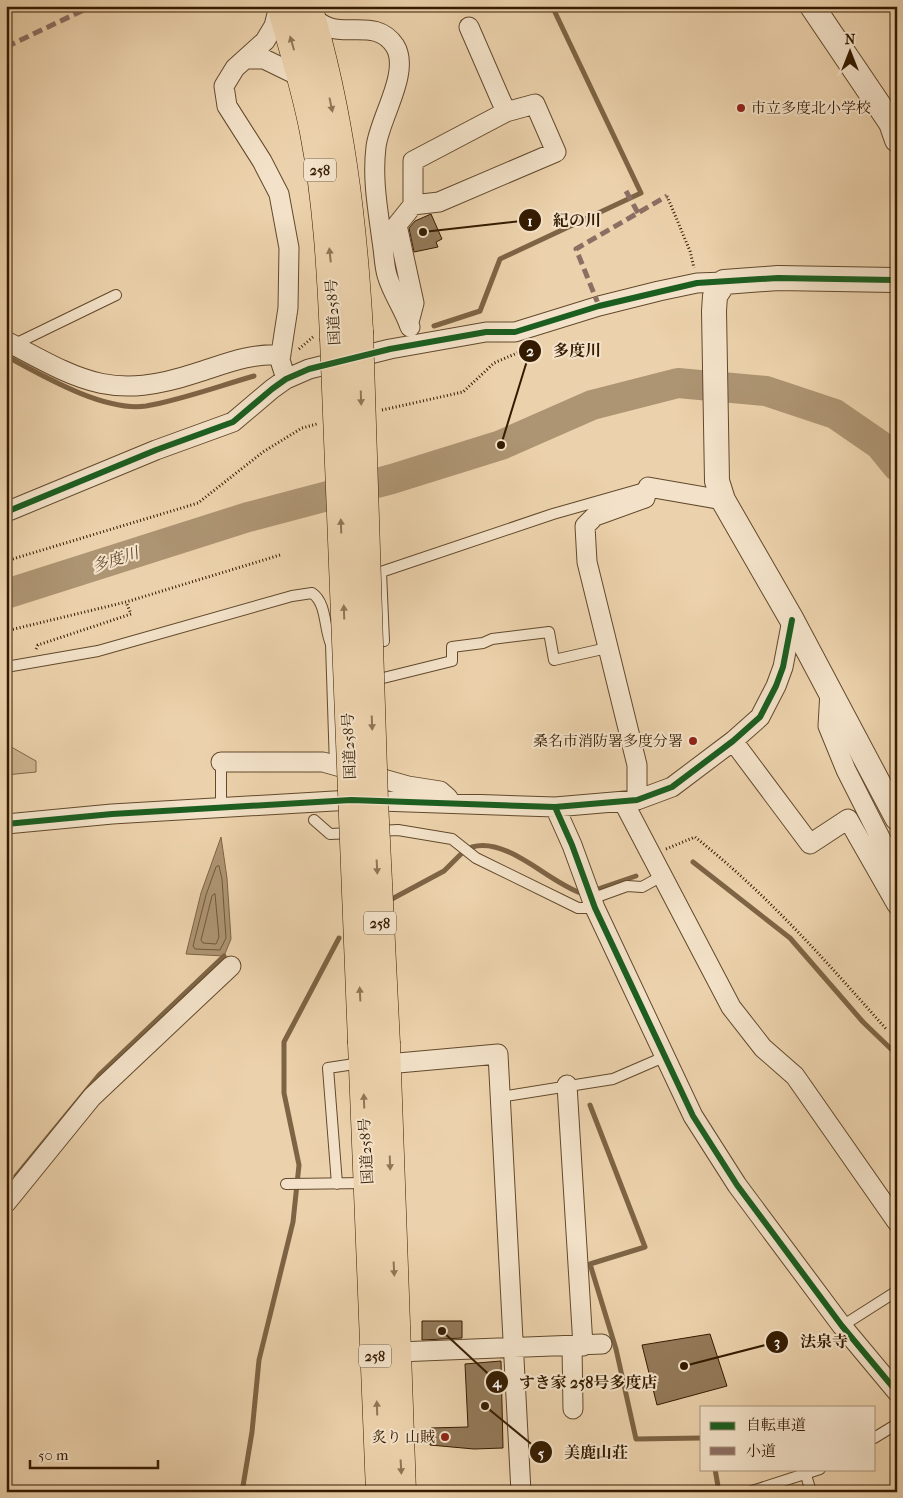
<svg xmlns="http://www.w3.org/2000/svg" width="903" height="1498" font-family="'IM FELL French Canon','Noto Serif JP',serif">
<rect width="100%" height="100%" fill="#ecd2ac"/>
<filter id="stains"><feTurbulence type="fractalNoise" baseFrequency=".004" numOctaves="4"/><feColorMatrix values="0 0 0 0 .2 0 0 0 0 .09 0 0 0 0 .02 0 0 0 .5 -.17"/></filter>
<radialGradient id="worn" r=".72"><stop offset=".6" stop-color="#630" stop-opacity="0"/><stop offset="1" stop-color="#630" stop-opacity=".3"/></radialGradient>
<path fill="#cdb38f" stroke="#806748" d="M6 744 36 761V772L6 775Z"/>
<path fill="#ad9472" stroke="#7d6444" d="M221 837 227 878 231 939 224 956 186 954 201 893Z"/>
<g fill="none" stroke-linecap="round" stroke-linejoin="round">
<path stroke="#705839" stroke-width="1" d="M219 866 222 879 226 938 220 950 195 949 193 946 206 895 216 867Z
M215 894 219 937 216 944 203 943 201 940 212 896Z"/>
<path stroke="#7d6444" stroke-width="5" d="M434 326 480 311 500 259 641 193 552 6
M6 356C43 376 104 412 146 406 181 400 219 386 254 376
M472 847C508 837 548 882 581 893
M693 862 790 938 863 1022 891 1049
M595 890 636 876
M390 900 444 871 463 852
M590 1105 645 1247 590 1264 616 1349 636 1439 702 1438
M16 1176 99 1075 224 956
M715 1469 719 1492
M242 1492 252 1432 259 1360 293 1222 299 1165 284 1093V1042L339 938"/>
<path stroke="#ad9472" stroke-width="30" d="M6 594 248 517 392 479 501 445 592 405 678 383 766 391 835 414 880 445 897 466"/>
</g>
<path fill="#947a59" stroke="#341b00" d="M431 214 442 239 436 242 438 247 414 252 409 228 415 221Z
M422 1321H462V1338L422 1340Z
M710 1334 727 1386 657 1405 642 1345Z
M501 1361 503 1448 474 1449 430 1445 431 1428 468 1427 465 1364Z"/>
<g fill="none" stroke-linecap="round" stroke-linejoin="round">
<defs>
<path id="service" d="M13 345 116 295
M370 643 384 641 381 572 553 514 648 487
M6 667 98 651 292 596 312 593C327 603 324 629 331 644L335 766
M371 681 452 661V647L483 643 492 639 549 632 554 660 607 648
M221 808V762
M314 820 330 834 353 833
M377 831 398 830 452 839 476 858 578 908H595
M591 899 627 886 642 887 662 876
M500 1097 613 1079 664 1057
M286 1184 367 1183
M337 1184 328 1068 361 1063
M842 1326 897 1291
M874 1438 897 1424
M806 1475 811 1492
M749 1492 820 1469"/>
<path id="minor" d="M279 6 274 26 265 41 235 68 224 86 227 106 262 161 279 194 289 248 288 308 280 360 286 379
M310 12C333 48 373 12 395 46 411 72 379 119 376 147 372 179 378 210 382 241 384 252 384 265 387 275 392 293 404 309 410 327
M469 27 506 112
M247 59H264L301 77
M409 322 414 303 397 225 413 205V161L506 112 535 104 556 152 439 202 413 205
M6 341C81 381 111 401 196 373 225 364 250 353 281 355
M6 512 156 450 233 422 272 389 286 379 309 369 390 349 486 332H515L599 306 659 291 697 283 724 282
M830 691 828 726 846 770 897 871
M733 741 810 844 848 819 897 905
M221 762H323L408 786 440 791 448 798
M637 800V765L587 562 585 526 595 516 645 498 648 487 723 500
M624 803 731 1007 763 1048 795 1076 897 1222
M555 807 572 845 595 908 693 1116 737 1185 842 1326 897 1392
M6 824 112 814 351 800 555 807 637 800 672 787 733 741 760 717 776 686 783 667 792 620
M387 1064 498 1054 521 1492
M567 1085 583 1346
M6 1203 92 1097 231 966
M572 1346 573 1409
M398 1352 602 1344"/>
<path id="tertiary" d="M812 6 891 123 897 140
M897 278 894 280 778 278 724 282 715 296 714 311 717 481 723 500 792 620 897 818"/>
<path id="trunk" d="M281 6C293 48 306 90 314 132 327 200 331 269 334 338
M308 6C340 112 353 222 359 331
M362 1043 380 1492
M386 1044 402 1492"/>
</defs>
<use href="#service" stroke="#62492b" stroke-width="12"/>
<use href="#minor" stroke="#62492b" stroke-width="21"/>
<use href="#tertiary" stroke="#62492b" stroke-width="26"/>
<use href="#trunk" stroke="#341b00" stroke-width="29"/>
<path stroke="#341b00" stroke-width="3" stroke-dasharray="1 2.5" stroke-linecap="butt" d="M667 196 690 251 694 268
M299 349 313 337
M382 410 463 392 494 363 531 347
M6 561 198 503 263 452 302 428 317 424
M6 631 126 602 280 555
M36 649 38 645 131 614 126 602
M666 849 695 837C768 895 825 960 887 1030"/>
<use href="#service" stroke="#f3e2c9" stroke-width="10"/>
<use href="#minor" stroke="#f3e2c9" stroke-width="19"/>
<use href="#tertiary" stroke="#f3e2c9" stroke-width="24"/>
<use href="#trunk" stroke="#ecd2ac" stroke-width="28"/>
<defs>
<path id="trunk-bridge" d="M359 331 374 801 386 1044
M334 338 362 1043"/>
</defs>
<use href="#trunk-bridge" stroke="#341b00" stroke-width="29" stroke-linecap="butt"/>
<use href="#trunk-bridge" stroke="#ecd2ac" stroke-width="28"/>
<path stroke="#8d6e63" stroke-width="5" stroke-dasharray="10 5" stroke-linecap="butt" d="M6 47 92 6
M626 191 638 213
M599 306 576 249 667 196"/>
<defs>
<path id="cycleway" d="M6 512 156 450 233 422 272 389 286 379 309 369 390 349 486 332H515L599 306 697 283 778 278 894 280 897 278
M555 807 572 845 595 908 693 1116 737 1185 842 1326 897 1392
M6 824 112 814 351 800 555 807 637 800 672 787 733 741 760 717 776 686 783 667 792 620"/>
</defs>
<use href="#cycleway" stroke="#f3e2c9" stroke-width="9"/>
<use href="#cycleway" stroke="#1b5e20" stroke-width="6"/>
</g>
<defs><path id="oneway-solid" d="M-6-.8H1V-3.2L6.5 0L1 3.2V.8H-6Z" transform="scale(1.25)"/></defs>
<g fill="#907656">
<use href="#oneway-solid" transform="translate(292 43) rotate(-106)"/>
<use href="#oneway-solid" transform="translate(331 105) rotate(78)"/>
<use href="#oneway-solid" transform="translate(330 255) rotate(-96)"/>
<use href="#oneway-solid" transform="translate(361 398) rotate(88)"/>
<use href="#oneway-solid" transform="translate(341 526) rotate(-92)"/>
<use href="#oneway-solid" transform="translate(344 612) rotate(-92)"/>
<use href="#oneway-solid" transform="translate(372 723) rotate(88)"/>
<use href="#oneway-solid" transform="translate(377 867) rotate(87)"/>
<use href="#oneway-solid" transform="translate(360 994) rotate(-93)"/>
<use href="#oneway-solid" transform="translate(364 1101) rotate(-92)"/>
<use href="#oneway-solid" transform="translate(390 1163) rotate(88)"/>
<use href="#oneway-solid" transform="translate(394 1269) rotate(87)"/>
<use href="#oneway-solid" transform="translate(377 1408) rotate(-92)"/>
<use href="#oneway-solid" transform="translate(401 1467) rotate(87)"/>
</g>
<g fill="#8f2418" stroke="#f3e2c9" stroke-width="2">
<circle cx="741" cy="108" r="5"/>
<circle cx="693" cy="741" r="5"/>
<circle cx="445" cy="1437" r="5"/>
</g>
<g text-anchor="middle" stroke-width="4" stroke-linejoin="round" paint-order="stroke">
<g fill="#f3e2c9" stroke="#6d573c" stroke-width="1">
<rect x="304" y="158.5" width="32" height="23" rx="4"/>
<rect x="364" y="911.5" width="32" height="23" rx="4"/>
<rect x="359" y="1344.5" width="32" height="23" rx="4"/>
</g>
<g font-size="14" font-weight="bold" fill="#341b00">
<text x="320" y="175">258</text>
<text x="380" y="928">258</text>
<text x="375" y="1361">258</text>
</g>
<g font-size="15" fill="#341b00" stroke="#f3e2c9" text-anchor="end">
<text x="751" y="113" text-anchor="start">市立多度北小学校</text>
<text x="683" y="746">桑名市消防署多度分署</text>
<text x="435" y="1442">炙り 山賊</text>
</g>
<g font-size="15" fill="#341b00" stroke="#f3e2c9">
<text transform="translate(333 312) rotate(-93)" y="5">国道258号</text>
<text transform="translate(349 746) rotate(-92)" y="5">国道258号</text>
<text transform="translate(366 1151) rotate(-93)" y="5">国道258号</text>
</g>
<g font-size="16" font-style="italic" fill="#5e4528" stroke="#f3e2c9">
<text transform="translate(115 559) rotate(-18)" y="6">多度川</text>
</g>
</g>
<path fill="none" stroke="#341b00" stroke-width="2" d="M423 232L530 220M501 445L530 351M684 1366L777 1342M442 1331L497 1382M485 1406L541 1452"/>
<g fill="#341b00" stroke="#f3e2c9" stroke-width="2">
<circle cx="423" cy="232" r="5"/>
<circle cx="501" cy="445" r="5"/>
<circle cx="684" cy="1366" r="5"/>
<circle cx="442" cy="1331" r="5"/>
<circle cx="485" cy="1406" r="5"/>
<circle cx="530" cy="220" r="12"/>
<circle cx="530" cy="351" r="12"/>
<circle cx="777" cy="1342" r="12"/>
<circle cx="497" cy="1382" r="12"/>
<circle cx="541" cy="1452" r="12"/>
</g>
<g font-size="15" text-anchor="middle" font-weight="bold" fill="#fff">
<text x="530" y="226">1</text>
<text x="530" y="356">2</text>
<text x="777" y="1347">3</text>
<text x="497" y="1387">4</text>
<text x="541" y="1458">5</text>
</g>
<g font-size="16" text-anchor="middle" font-weight="bold" fill="#341b00" stroke="#f3e2c9" stroke-width="4" stroke-linejoin="round" paint-order="stroke">
<text x="577" y="226">紀の川</text>
<text x="577" y="356">多度川</text>
<text x="824" y="1347">法泉寺</text>
<text x="588" y="1388">すき家 258号多度店</text>
<text x="596" y="1458">美鹿山荘</text>
</g>
<rect width="903" height="1498" fill="none" stroke="#ecd2ac" stroke-width="25"/>
<rect x="8" y="8" width="888" height="1483" fill="none" stroke="#341b00" stroke-width="2.5"/>
<rect x="12" y="12" width="878" height="1473" fill="none" stroke="#341b00"/>
<rect x="700" y="1406" width="175" height="65" fill="#f3e2c9" stroke="#a79279"/>
<rect x="710" y="1422" width="25" height="8" fill="#1b5e20" stroke="#a79279"/>
<text x="746" y="1430" font-size="15" fill="#341b00">自転車道</text>
<rect x="710" y="1447" width="25" height="8" fill="#8d6e63" stroke="#a79279"/>
<text x="746" y="1456" font-size="15" fill="#341b00">小道</text>
<g transform="translate(850 52)" stroke="#f3e2c9" stroke-width="4" paint-order="stroke">
<path d="M0-4L9 19L0 12L-9 19Z" fill="#341b00"/>
<text y="-8" font-size="14" font-weight="bold" text-anchor="middle" fill="#341b00">N</text>
</g>
<path d="M30 1460v8h128v-8" fill="none" stroke="#341b00" stroke-width="2.5"/>
<text x="38" y="1460" font-size="15" fill="#341b00" stroke="#f3e2c9" stroke-width="4" paint-order="stroke">50 m</text>
<rect width="100%" height="100%" filter="url(#stains)"/>
<rect width="100%" height="100%" fill="url(#worn)"/>
</svg>
